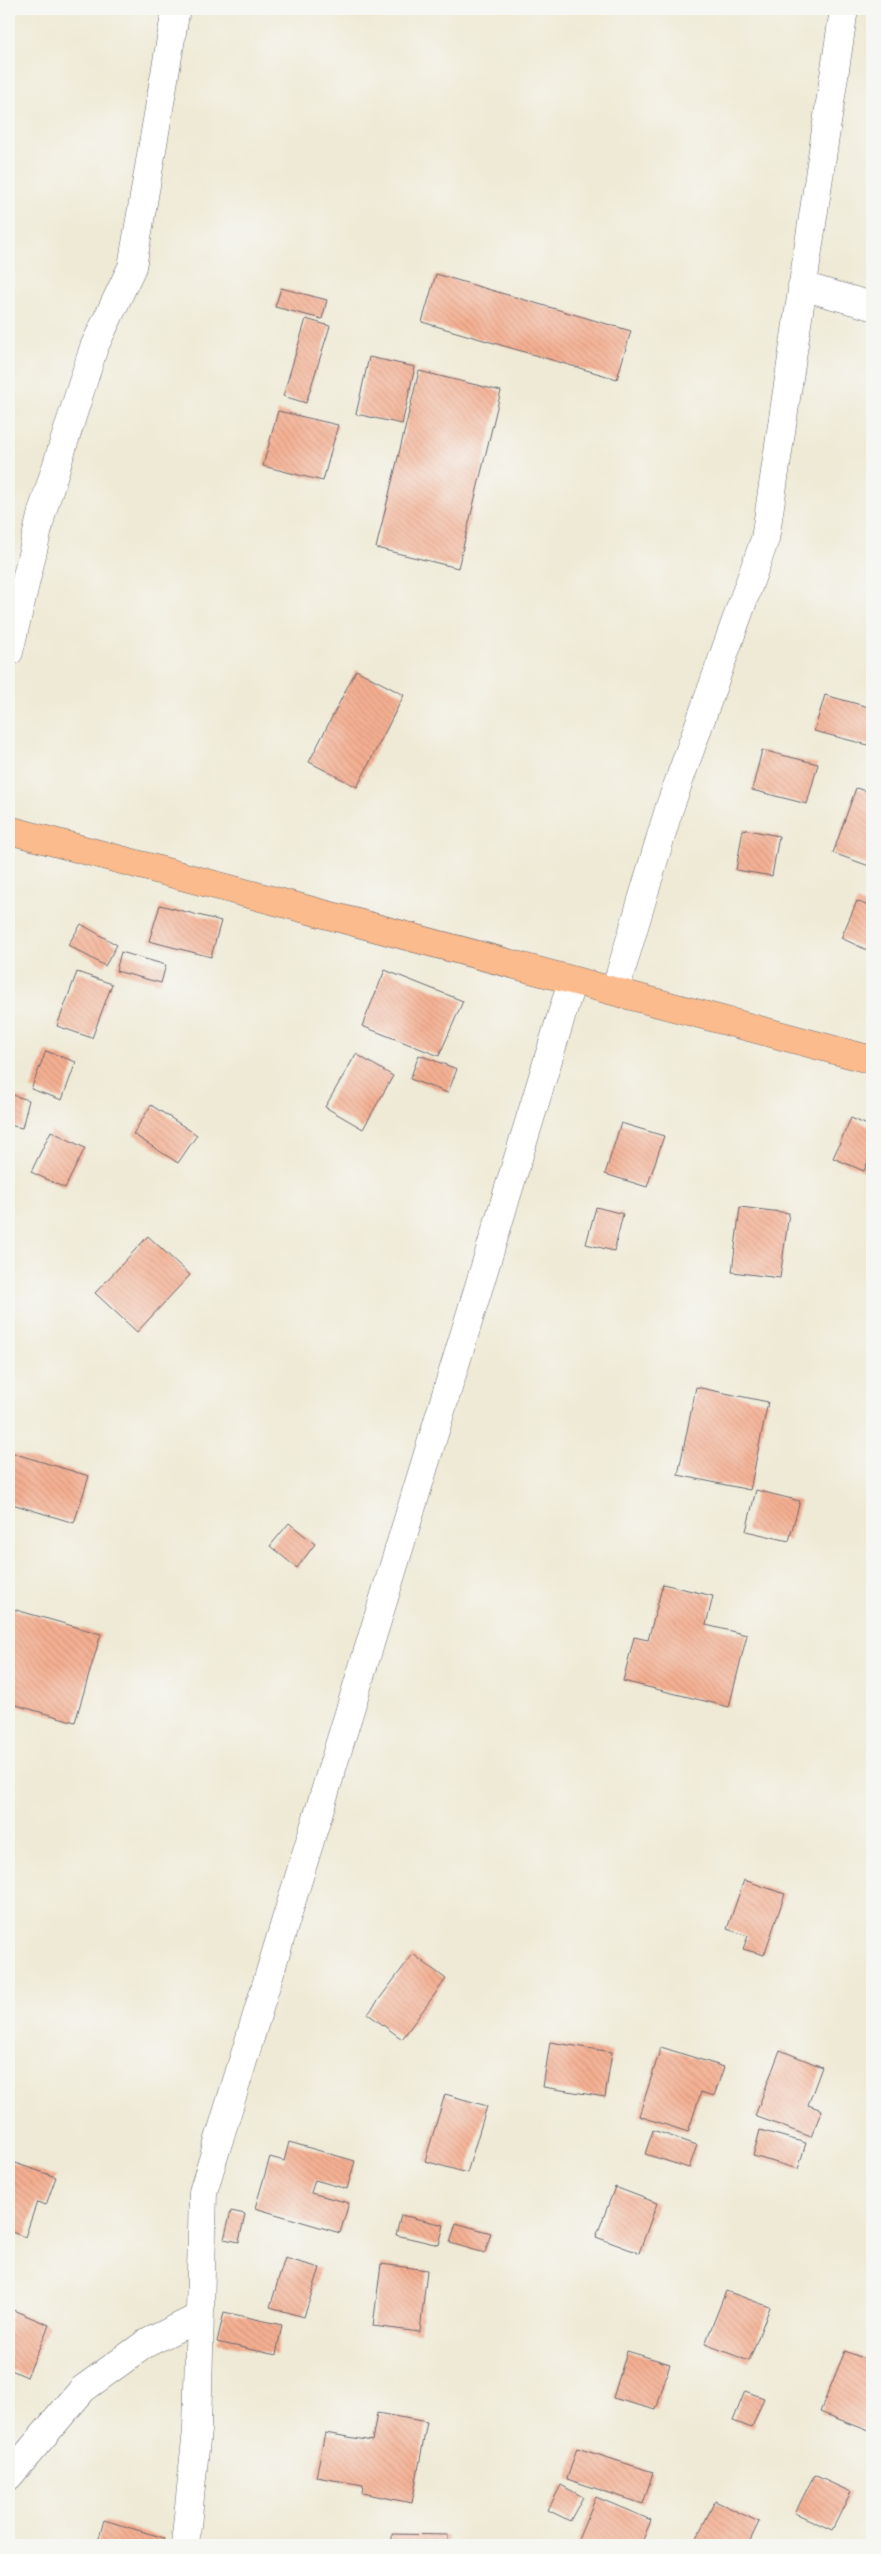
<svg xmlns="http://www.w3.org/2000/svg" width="881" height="2554" font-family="Kalam,sans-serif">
<defs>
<pattern id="building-back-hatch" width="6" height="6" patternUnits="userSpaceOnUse" patternTransform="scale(1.25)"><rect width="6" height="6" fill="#f5af91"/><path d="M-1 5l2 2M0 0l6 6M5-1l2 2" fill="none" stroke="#d2967e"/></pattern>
</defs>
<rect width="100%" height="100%" fill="#f6f6f2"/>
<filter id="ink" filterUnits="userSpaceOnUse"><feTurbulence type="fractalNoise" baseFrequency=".02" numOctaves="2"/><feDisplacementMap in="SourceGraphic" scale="10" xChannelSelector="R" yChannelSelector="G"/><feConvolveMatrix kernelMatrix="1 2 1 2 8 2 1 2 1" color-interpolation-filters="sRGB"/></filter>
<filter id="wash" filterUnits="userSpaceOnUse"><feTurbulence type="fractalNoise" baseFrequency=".0096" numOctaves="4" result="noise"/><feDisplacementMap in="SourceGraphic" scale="20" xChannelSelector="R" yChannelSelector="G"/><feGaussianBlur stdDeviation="1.12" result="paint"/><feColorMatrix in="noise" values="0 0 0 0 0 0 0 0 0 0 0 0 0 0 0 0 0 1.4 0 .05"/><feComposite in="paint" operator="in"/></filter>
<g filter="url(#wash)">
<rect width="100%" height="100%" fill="#efead5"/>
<g id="blocks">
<path fill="url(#building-back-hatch)" d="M436 274 631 331 617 379 422 322Z
M281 288 327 300 322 319 275 307Z
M306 319 330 326 306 403 283 396Z
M369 357 415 367 402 424 356 414Z
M419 371 501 391 458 568 376 548Z
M278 411 338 425 323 481 263 466Z
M356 670 404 695 357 787 309 762Z
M825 695 872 708V746L814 731Z
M762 750 818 764 807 804 752 790Z
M856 788 872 793V867L833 853Z
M743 829 779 836 772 876 736 870Z
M857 901 872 908V939L867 950 841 938Z
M160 905 221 921 211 957 149 941Z
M81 924 117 945 105 966 68 945Z
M121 952 166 965 161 983 116 971Z
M385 970 463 1001 439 1056 362 1026Z
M77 972 112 984 92 1038 57 1026Z
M46 1051 76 1062 62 1100 31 1089Z
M356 1054 393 1076 363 1129 325 1107Z
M419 1055 457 1069 448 1093 410 1079Z
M9 1094 29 1100 22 1128 9 1125Z
M151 1105 197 1135 178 1163 133 1134Z
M851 1118 872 1127V1152L864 1171 833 1158Z
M621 1123 664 1136 647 1187 605 1174Z
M51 1131 85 1148 65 1188 31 1172Z
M596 1207 623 1214 614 1251 586 1244Z
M740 1207 789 1213 780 1278 732 1272Z
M148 1236 190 1275 137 1332 95 1293Z
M696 1387 768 1402 750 1490 678 1475Z
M9 1452 89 1476 74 1523 9 1503Z
M756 1490 800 1501 789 1541 746 1531Z
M289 1523 315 1544 297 1568 270 1546Z
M663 1584 713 1596 706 1625 747 1635 729 1707 623 1681 634 1637 648 1640Z
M9 1608 101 1634 75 1722 9 1703Z
M744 1880 785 1894 764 1955 743 1949 748 1936 727 1929Z
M413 1954 446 1979 402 2039 368 2014Z
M550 2042 612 2052 605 2097 543 2087Z
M661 2047 724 2067 714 2096 701 2092 688 2132 639 2116Z
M780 2050 822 2067 808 2105 822 2110 811 2137 755 2116Z
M445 2094 487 2106 467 2173 425 2161Z
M653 2130 697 2145 689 2168 645 2154Z
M760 2130 806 2143 798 2169 753 2156Z
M289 2142 355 2161 347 2189 315 2180 311 2193 349 2203 340 2233 255 2208 270 2157 284 2161Z
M9 2161 56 2177 46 2205 37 2202 25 2237 9 2231Z
M615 2187 657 2203 639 2253 596 2237Z
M231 2211 245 2214 239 2242 224 2239Z
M401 2215 444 2225 439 2245 396 2235Z
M456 2223 491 2233 485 2253 450 2243Z
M285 2258 320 2268 304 2317 270 2307Z
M381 2264 427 2270 420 2332 373 2326Z
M726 2291 770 2307 749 2361 705 2344Z
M13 2310 49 2325 27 2377 9 2369V2321Z
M224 2312 282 2325 276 2355 217 2342Z
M627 2351 670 2364 656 2410 613 2398Z
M845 2351 872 2362V2432L820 2412Z
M745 2391 764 2398 752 2428 733 2421Z
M377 2413 427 2422 412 2503 362 2493 363 2485 316 2477 325 2433 372 2441Z
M577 2448 653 2472 643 2504 567 2479Z
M814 2475 851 2492 832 2530 795 2513Z
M561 2485 583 2497 570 2521 548 2510Z
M596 2497 651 2520 641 2545H586L577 2542Z
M715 2501 759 2522 748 2545H693Z
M104 2520 164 2538 162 2545H97Z
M392 2534 448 2535V2545H392Z"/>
</g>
</g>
<g filter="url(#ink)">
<use href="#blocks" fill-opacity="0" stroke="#6a6871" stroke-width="1"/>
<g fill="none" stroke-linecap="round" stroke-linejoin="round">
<defs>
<path id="minor" d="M802 286 872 306
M9 652 42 512 94 347 132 267 176 9
M615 991 669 809 765 539 844 9
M9 2476 83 2389 145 2344 199 2317
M185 2545 197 2430 203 2192 572 981"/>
<path id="major" d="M9 830 872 1060"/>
</defs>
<use href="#minor" stroke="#6a6871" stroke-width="29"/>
<use href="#major" stroke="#6a6871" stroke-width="29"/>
<use href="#minor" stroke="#fff" stroke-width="28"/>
<use href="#major" stroke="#fbbb8c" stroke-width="28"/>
</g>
</g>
<rect width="881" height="2554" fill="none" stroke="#f6f6f2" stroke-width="30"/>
</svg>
